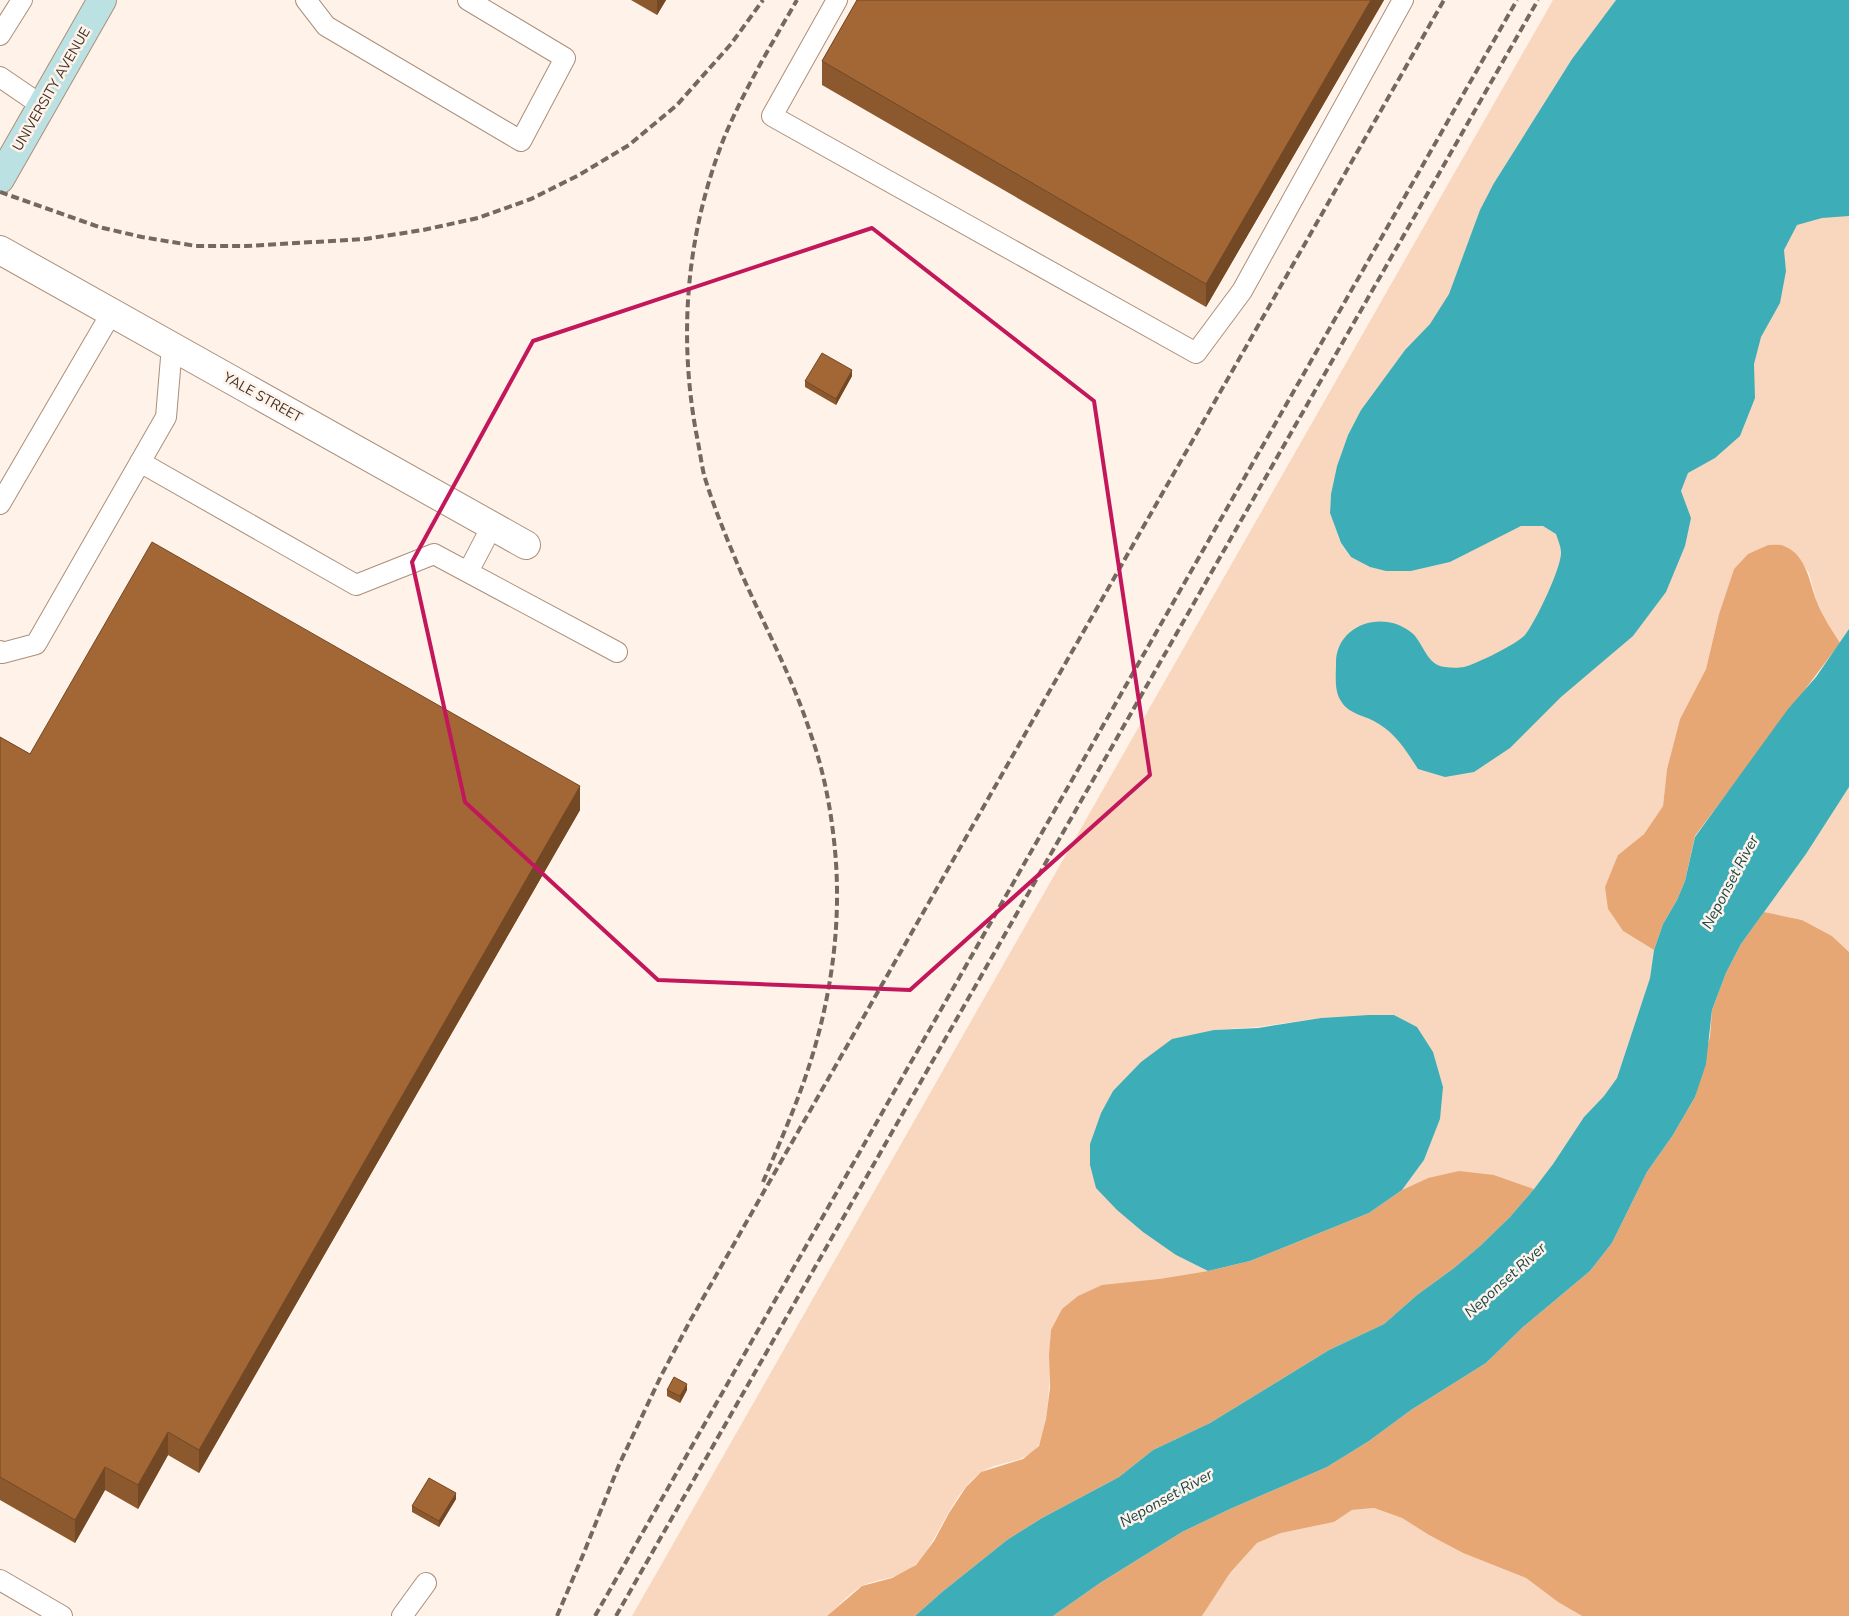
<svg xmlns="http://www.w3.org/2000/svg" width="1849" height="1616" font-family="'Nunito Sans',sans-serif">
<rect width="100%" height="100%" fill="#fff2e9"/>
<path fill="#f9d7be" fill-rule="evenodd" d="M1553 0H1616L1572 59 1494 183 1849 55V629L1840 643 1826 622 1816 599 1809 573 1798 556 1768 545 1749 554 1734 569 1719 614 1706 669 1680 719 1667 769 1663 806 1644 834 1618 855 1608 909 1623 931 1654 950 1650 978 1617 1078 1604 1096 1584 1117 1553 1164 1534 1189 1494 1175 1428 1178 1402 1190 1424 1160 1440 1119 1368 1015 1321 1018 1258 1027 1214 1030 1113 1091 1101 1113 1090 1144V1165L1176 1255 1208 1271 1159 1279 1051 1330C1048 1364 1052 1399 1043 1432 1041 1436 1041 1443 1038 1446 1024 1465 998 1460 980 1473 953 1492 940 1537 917 1563 903 1579 878 1578 862 1586 849 1593 838 1607 827 1616H632ZM1405 350 1480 545 1450 562 1411 571 1351 557 1341 544 1330 513 1331 494 1337 466 1348 435 1361 410Z
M1849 787V952L1832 936 1802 920 1764 912 1806 854Z
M1374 1508 1402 1518 1429 1535 1463 1553 1526 1578 1558 1602 1582 1616H1202L1230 1573 1257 1543 1281 1533 1334 1522 1352 1510Z"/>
<path fill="#e7a774" d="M1768 545C1772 545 1779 544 1784 546 1807 555 1809 582 1817 602 1823 617 1831 629 1840 643L1695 836 1685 881 1677 900 1663 924 1654 950 1623 931 1608 909 1605 887 1618 855 1644 834 1663 806 1667 769 1680 719 1706 669 1719 614 1734 569 1748 554Z
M1764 912 1802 920 1832 936 1849 952V1616H1582L1558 1602 1526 1578 1463 1553 1429 1535 1402 1518 1374 1508 1352 1510 1334 1522 1281 1533 1257 1543 1230 1573 1202 1616H1053L1100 1583 1182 1532 1230 1509 1327 1467 1369 1441 1411 1410 1486 1363 1523 1327 1590 1271 1612 1243 1647 1172 1673 1135 1695 1097 1710 1036 1712 1010 1726 973 1741 944Z
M1459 1171 1494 1175 1534 1189 1510 1217 1480 1246 1454 1268 1417 1295 1384 1324 1329 1350 1210 1423 1153 1450 1119 1477 1042 1518 1007 1540 942 1592 915 1616H827L862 1586 892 1578 916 1565 934 1541 949 1513 966 1487 981 1472 1023 1459 1039 1446 1046 1419 1050 1388 1049 1355 1051 1330 1062 1309 1078 1296 1102 1285 1159 1279 1208 1271 1250 1261 1369 1213 1402 1190 1428 1178Z"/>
<path fill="#3daeb8" d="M1616 0H1849V216L1822 218 1797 225 1784 250 1786 271 1780 303 1761 337 1754 364 1755 398 1740 436 1715 458 1688 473 1681 491 1691 518 1685 546 1666 592 1633 636 1561 697 1510 748 1474 772 1445 777 1418 769C1407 752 1397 735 1379 724 1366 715 1349 715 1341 701 1334 691 1336 675 1336 663 1336 624 1384 609 1412 633 1423 642 1427 666 1445 667 1451 668 1459 668 1464 667 1476 664 1517 644 1525 635 1535 623 1562 567 1561 552 1561 547 1558 540 1556 534L1543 526H1521L1450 562 1411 571H1386L1370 567 1351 557 1341 543 1330 513 1331 494 1337 466 1348 435 1361 410 1405 350 1430 324 1449 294 1480 210 1494 183 1572 59Z
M1849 629V787L1806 854 1741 944 1726 973 1712 1010 1706 1064 1695 1097 1673 1135 1647 1172 1612 1243 1590 1271 1523 1327 1486 1363 1411 1410 1369 1441 1327 1467 1230 1509 1182 1532 1100 1583 1053 1616H915L942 1592 1007 1540 1042 1518 1119 1477 1153 1450 1210 1423 1329 1350 1384 1324 1417 1295 1454 1268 1480 1246 1510 1217 1534 1189 1553 1164 1584 1117 1604 1096 1617 1078 1650 978 1654 950 1663 924 1677 900 1685 881 1695 837 1788 709 1816 677Z
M1368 1015H1394L1417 1027 1433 1052 1443 1087 1440 1119 1424 1160 1402 1190 1369 1213 1250 1261 1208 1271 1176 1255 1143 1232 1117 1210 1096 1188 1090 1165V1144L1101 1113 1113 1091 1141 1062 1172 1039 1214 1030 1258 1028 1321 1018Z"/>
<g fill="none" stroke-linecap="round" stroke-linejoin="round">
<defs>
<path id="service" d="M306 0 326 26 521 141 565 58 468 0
M837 0 772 116 1196 353 1242 291 1403 0
M0 35 22 0
M0 77 41 105
M140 462 356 585 434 554 617 652
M0 504 112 312
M468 572 492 526
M0 651 2 653 36 644 166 417 172 346
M0 1580 62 1616
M402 1616 426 1583"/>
<path id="minor" d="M0 250 526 545"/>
<path id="secondary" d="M0 179 102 0"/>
</defs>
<use href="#service" stroke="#ac8f79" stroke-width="22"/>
<use href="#minor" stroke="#ac8f79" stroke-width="30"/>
<use href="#secondary" stroke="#ac8f79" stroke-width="30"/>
<use href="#service" stroke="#fff" stroke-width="20"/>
<use href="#minor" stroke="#fff" stroke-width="28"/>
<use href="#secondary" stroke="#bce1e3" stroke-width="28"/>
<path stroke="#74685f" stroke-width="4" stroke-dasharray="8 4" stroke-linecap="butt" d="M0 192 99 227 142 237 196 246H246L365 239 423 230 478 218 531 199 579 175 629 145 677 105 731 44 763 0
M763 1182C780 1142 798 1102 811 1060 834 986 843 909 833 832 829 799 822 766 811 735 792 675 761 620 737 563 725 534 713 505 704 475 701 461 699 446 696 432 678 332 687 232 724 138 744 90 771 45 797 0
M557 1616 583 1555 619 1465 661 1376 690 1321 1444 0
M595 1616 1517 0
M616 1616 1538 0"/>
</g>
<path fill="#8c592e" d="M631 0H666L657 15Z
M857 0H1384L1206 307 822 85V61Z
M852 376 836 405 805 387V381Z
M0 737 30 754 580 810 199 1473 168 1455 138 1509 105 1490 75 1543 0 1500Z
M667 1390H687L680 1403 667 1396Z
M456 1499 439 1527 412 1512V1506Z"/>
<path fill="#724825" d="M657 0H666L657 15Z
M1371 0H1384L1206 307V284Z
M852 370V376L836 405V399Z
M580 786V810L199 1473V1450Z
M687 1384V1390L680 1403V1396Z
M168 1432V1455L138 1509V1485Z
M105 1467V1490L75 1543V1520Z
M456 1493V1499L439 1527V1521Z"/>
<path fill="#a36735" stroke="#724825" d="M857 0H1371L1206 284 822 61Z
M822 353 852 370 836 399 805 381Z
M152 542 580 786 199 1450 168 1432 138 1485 105 1467 75 1520 0 1477V737L30 754Z
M674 1377 687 1384 680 1396 667 1390Z
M429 1478 456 1493 439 1521 412 1506Z"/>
<path fill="none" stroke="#c2185b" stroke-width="4" stroke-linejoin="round" d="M872 228 1094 401 1150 775 910 990 658 980 465 802 412 562 533 341Z"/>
<g text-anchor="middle" stroke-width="5" stroke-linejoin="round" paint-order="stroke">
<g font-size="14" fill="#3e3229" stroke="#fff2e9">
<text transform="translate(51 89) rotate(-60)" y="5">UNIVERSITY AVENUE</text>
<text transform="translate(263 397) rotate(29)" y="5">YALE STREET</text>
</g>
<g font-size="15" font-style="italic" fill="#16484c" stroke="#fff2e9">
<text transform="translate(1730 882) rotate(-62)" y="5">Neponset River</text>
<text transform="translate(1505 1280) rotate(-42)" y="5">Neponset River</text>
<text transform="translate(1166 1498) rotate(-29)" y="5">Neponset River</text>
</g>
</g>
</svg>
